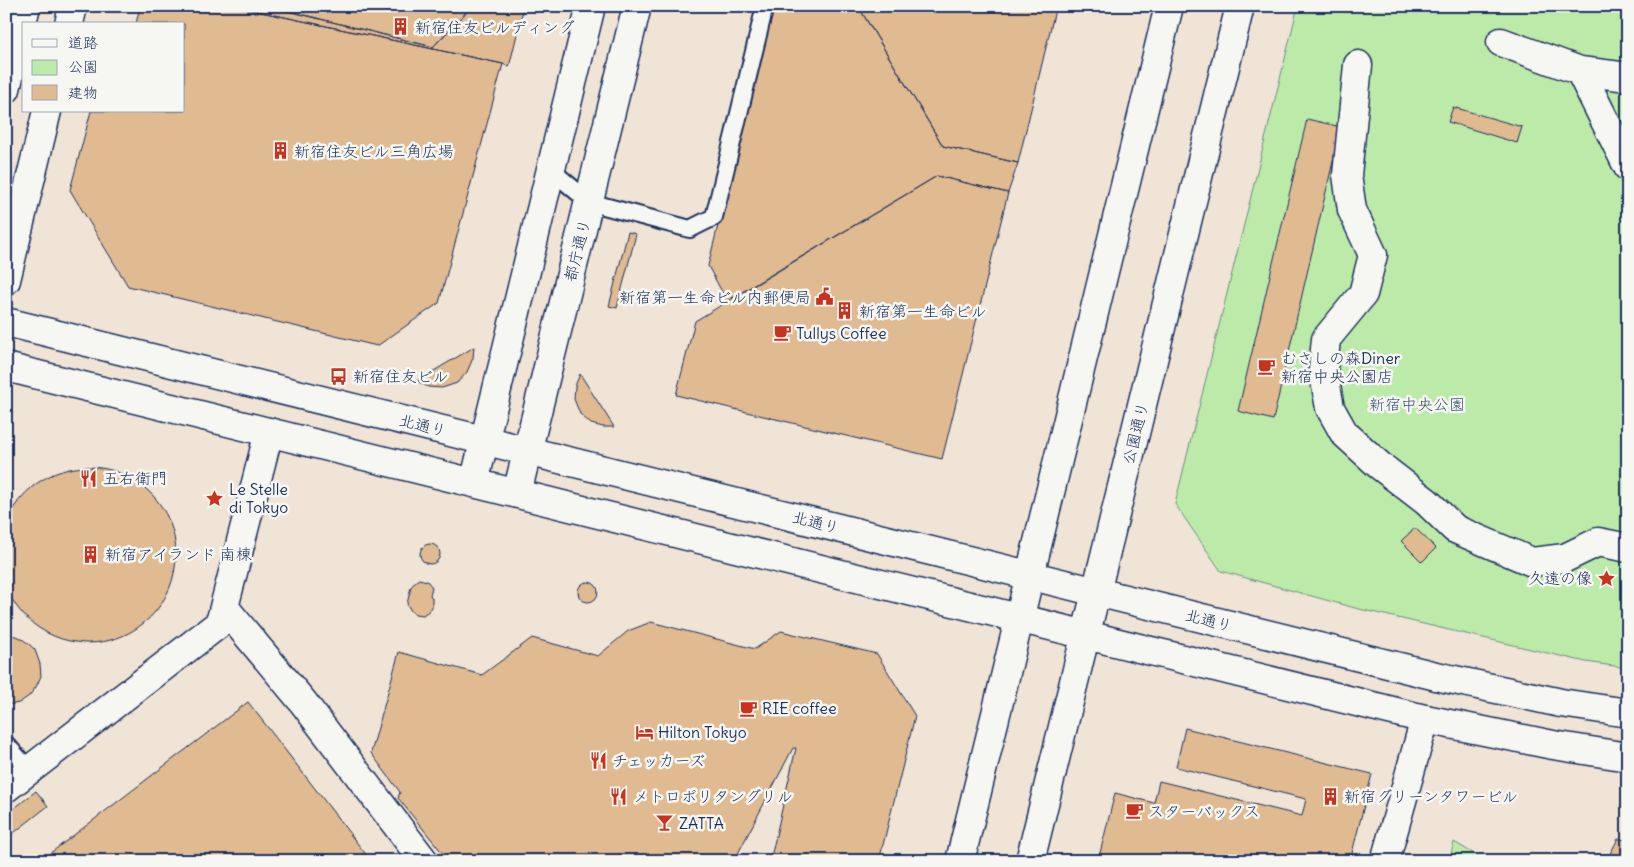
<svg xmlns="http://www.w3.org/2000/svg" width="1634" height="867" font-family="Delius,'Klee One',sans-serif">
<rect width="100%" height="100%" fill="#efe4d5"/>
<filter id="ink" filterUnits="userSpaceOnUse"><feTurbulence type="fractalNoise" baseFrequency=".02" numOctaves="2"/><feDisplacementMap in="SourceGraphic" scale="10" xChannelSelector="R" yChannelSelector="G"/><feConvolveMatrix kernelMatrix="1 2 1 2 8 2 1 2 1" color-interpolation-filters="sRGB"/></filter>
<g filter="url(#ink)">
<path fill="#bceba9" stroke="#6c8d84" d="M1298 6H1628V668L1586 662 1355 608 1221 571 1175 504Z
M1454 842 1486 861H1449Z"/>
<path fill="#e0ba91" stroke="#1b2f5e" d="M140 6H233L503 64 439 303 377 346 128 286 70 190 91 111H184V24H136Z
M233 6H268L433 47 472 6H524L509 67 503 64Z
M268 6H472L433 47Z
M772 6H858L943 146 1018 163 1008 193 937 176 727 301 708 266Z
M858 6H1056L1018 163 943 146Z
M1453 107 1522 127 1517 143 1448 122Z
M1307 119 1341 127 1273 420 1238 411Z
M937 176 1008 193 942 459 676 395 695 321Z
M628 232 636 234 617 308 609 306Z
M474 347 473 358 467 372 457 383 442 388 428 387 417 381Z
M580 374 614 427H603L591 424 580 414 574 399 575 386Z
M0 555a88 88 0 1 1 176 0a88 88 0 1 1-176 0Z
M1415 528 1436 548 1422 562 1401 541Z
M420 554a10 10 0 1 1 20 0a10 10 0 1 1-20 0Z
M419 579 427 581 432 587 430 595 432 598V607L430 610 423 615 415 614 411 611 407 604 411 587 416 581Z
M578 592a10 10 0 1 1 20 0a10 10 0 1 1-20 0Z
M651 622 755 649 781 631 877 654 915 716 879 861H763L772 853 796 748H793L734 861H449L398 798 400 792 371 753 399 652 482 675 532 638 598 656 628 631Z
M7 634 19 637 29 644 35 650 40 664 41 676 36 687 29 696 19 703 7 705Z
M248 702 371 861H40Z
M1185 728 1372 774 1350 861H1098L1115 793 1154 803 1159 781 1302 816 1306 799 1176 767Z
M36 791 48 806 6 839V815Z
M1618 839 1628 840V861H1606Z"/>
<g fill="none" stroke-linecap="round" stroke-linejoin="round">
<defs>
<path id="lane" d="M550 169 589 202 690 229 714 217 765 6
M6 744 29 770"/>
<path id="street" d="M1501 42 1580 71 1628 77
M1358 65 1347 175 1352 210 1373 255 1363 294 1326 339 1323 369 1330 408 1344 433 1379 465 1427 502 1455 529 1532 562 1565 558 1598 542 1628 548
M1580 71 1628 167
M224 607 303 702 424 861
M6 788 220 623 269 432
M1385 861 1425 719"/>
<path id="secondary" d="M69 24 73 6
M6 89 26 6
M6 280 47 111
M6 322 1436 676 1561 703 1628 713
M6 367 1425 719 1553 745 1628 757
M474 483 591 6
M517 493 637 6
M960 861 1169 6
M1030 861 1240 6"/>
</defs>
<use href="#lane" stroke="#1b2f5e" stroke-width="20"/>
<use href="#street" stroke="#1b2f5e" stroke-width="31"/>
<use href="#secondary" stroke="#1b2f5e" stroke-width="31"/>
<use href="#lane" stroke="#f6f6f2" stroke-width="16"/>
<use href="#street" stroke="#f6f6f2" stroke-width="28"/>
<use href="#secondary" stroke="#f6f6f2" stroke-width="28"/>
</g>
</g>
<defs>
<symbol id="building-bare" viewBox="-9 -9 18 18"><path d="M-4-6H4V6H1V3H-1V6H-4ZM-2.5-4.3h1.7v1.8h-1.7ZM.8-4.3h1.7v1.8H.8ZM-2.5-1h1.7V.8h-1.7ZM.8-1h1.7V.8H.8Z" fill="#c8321e" stroke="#f6f6f2" stroke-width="2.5" paint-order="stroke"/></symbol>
<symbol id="civic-bare" viewBox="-9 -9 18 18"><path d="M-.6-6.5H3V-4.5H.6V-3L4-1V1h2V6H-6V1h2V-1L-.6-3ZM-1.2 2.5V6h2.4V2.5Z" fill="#c8321e" stroke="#f6f6f2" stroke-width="2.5" paint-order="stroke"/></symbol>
<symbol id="cafe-bare" viewBox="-9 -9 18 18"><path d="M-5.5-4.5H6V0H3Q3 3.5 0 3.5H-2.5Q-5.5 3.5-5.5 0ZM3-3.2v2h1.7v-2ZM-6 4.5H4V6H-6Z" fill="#c8321e" stroke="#f6f6f2" stroke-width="2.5" paint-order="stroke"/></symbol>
<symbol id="bus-bare" viewBox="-9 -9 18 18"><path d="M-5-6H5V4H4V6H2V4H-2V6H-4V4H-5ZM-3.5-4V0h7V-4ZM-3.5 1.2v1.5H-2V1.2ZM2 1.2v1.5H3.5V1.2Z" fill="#c8321e" stroke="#f6f6f2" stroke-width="2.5" paint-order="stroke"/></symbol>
<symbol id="restaurant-bare" viewBox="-9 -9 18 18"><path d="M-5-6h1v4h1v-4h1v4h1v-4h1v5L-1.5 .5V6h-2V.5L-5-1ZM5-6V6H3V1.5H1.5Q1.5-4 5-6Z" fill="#c8321e" stroke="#f6f6f2" stroke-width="2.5" paint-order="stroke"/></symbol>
<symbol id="sight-bare" viewBox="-9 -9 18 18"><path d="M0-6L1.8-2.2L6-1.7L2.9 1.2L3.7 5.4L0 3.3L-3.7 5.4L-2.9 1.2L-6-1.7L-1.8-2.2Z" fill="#c8321e" stroke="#f6f6f2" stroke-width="2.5" paint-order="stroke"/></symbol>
<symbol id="hotel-bare" viewBox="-9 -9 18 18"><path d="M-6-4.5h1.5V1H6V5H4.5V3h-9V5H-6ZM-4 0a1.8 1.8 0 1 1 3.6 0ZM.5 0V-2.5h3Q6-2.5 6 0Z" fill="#c8321e" stroke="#f6f6f2" stroke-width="2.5" paint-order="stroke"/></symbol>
<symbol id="bar-bare" viewBox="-9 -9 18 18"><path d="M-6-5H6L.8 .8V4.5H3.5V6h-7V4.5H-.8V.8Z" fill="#c8321e" stroke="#f6f6f2" stroke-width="2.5" paint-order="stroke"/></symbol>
</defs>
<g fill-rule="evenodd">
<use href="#building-bare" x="388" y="14" width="25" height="25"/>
<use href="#building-bare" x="268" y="138" width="25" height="25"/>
<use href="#civic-bare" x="812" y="284" width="25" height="25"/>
<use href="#building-bare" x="832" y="298" width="25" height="25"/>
<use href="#cafe-bare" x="770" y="320" width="25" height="25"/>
<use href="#cafe-bare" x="1254" y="354" width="25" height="25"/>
<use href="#bus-bare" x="326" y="364" width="25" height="25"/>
<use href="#restaurant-bare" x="76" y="466" width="25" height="25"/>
<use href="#sight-bare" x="202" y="486" width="25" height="25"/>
<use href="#building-bare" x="78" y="542" width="25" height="25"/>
<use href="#sight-bare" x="1594" y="566" width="25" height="25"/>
<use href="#cafe-bare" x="736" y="696" width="25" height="25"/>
<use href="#hotel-bare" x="632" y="720" width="25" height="25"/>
<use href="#restaurant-bare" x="586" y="748" width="25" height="25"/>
<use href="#restaurant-bare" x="606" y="784" width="25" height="25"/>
<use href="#building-bare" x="1318" y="784" width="25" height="25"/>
<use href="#cafe-bare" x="1122" y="798" width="25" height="25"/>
<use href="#bar-bare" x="652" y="810" width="25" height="25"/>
</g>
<g text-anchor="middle" stroke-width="5" stroke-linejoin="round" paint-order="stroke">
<g font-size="16" fill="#1b2f5e" stroke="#f6f6f2" text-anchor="start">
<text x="415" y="33">新宿住友ビルディング</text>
<text x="294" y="157">新宿住友ビル三角広場</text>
<text x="811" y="303" text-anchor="end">新宿第一生命ビル内郵便局</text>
<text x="859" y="317">新宿第一生命ビル</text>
<text x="796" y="339">Tullys Coffee</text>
<text x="1281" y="364">むさしの森Diner<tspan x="1281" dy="18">新宿中央公園店</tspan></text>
<text x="353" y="382">新宿住友ビル</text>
<text x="103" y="484">五右衛門</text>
<text x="229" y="495">Le Stelle<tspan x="229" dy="18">di Tokyo</tspan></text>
<text x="105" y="560">新宿アイランド 南棟</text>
<text x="1592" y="584" text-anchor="end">久遠の像</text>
<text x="762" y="714">RIE coffee</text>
<text x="658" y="738">Hilton Tokyo</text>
<text x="612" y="766">チェッカーズ</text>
<text x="633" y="802">メトロポリタングリル</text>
<text x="1344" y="802">新宿グリーンタワービル</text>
<text x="1148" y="817">スターバックス</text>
<text x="679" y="829">ZATTA</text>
</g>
<g font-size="16" fill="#1b2f5e" stroke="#f6f6f2">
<text transform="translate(577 250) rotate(-76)" y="6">都庁通り</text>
<text transform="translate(423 425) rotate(14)" y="6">北通り</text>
<text transform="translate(1135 433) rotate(-76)" y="6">公園通り</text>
<text transform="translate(816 522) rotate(14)" y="6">北通り</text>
<text transform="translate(1209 620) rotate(14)" y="6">北通り</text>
</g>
<g font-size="16" fill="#3b556d" stroke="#f6f6f2">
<text x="1417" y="410">新宿中央公園</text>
</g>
</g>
<rect width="1634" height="867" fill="none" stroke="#f6f6f2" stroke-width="25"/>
<rect x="12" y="12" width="1609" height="842" fill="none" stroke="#1b2f5e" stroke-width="2" filter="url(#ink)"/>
<rect x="22" y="22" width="162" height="90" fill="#f6f6f2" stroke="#9ea6b7"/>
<rect x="32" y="39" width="25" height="8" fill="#f6f6f2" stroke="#9ea6b7"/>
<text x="68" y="48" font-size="15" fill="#1b2f5e">道路</text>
<rect x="32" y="60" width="25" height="15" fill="#bceba9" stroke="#9ea6b7"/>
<text x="68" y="72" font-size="15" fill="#1b2f5e">公園</text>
<rect x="32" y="85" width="25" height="15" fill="#e0ba91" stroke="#9ea6b7"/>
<text x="68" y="98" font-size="15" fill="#1b2f5e">建物</text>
</svg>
